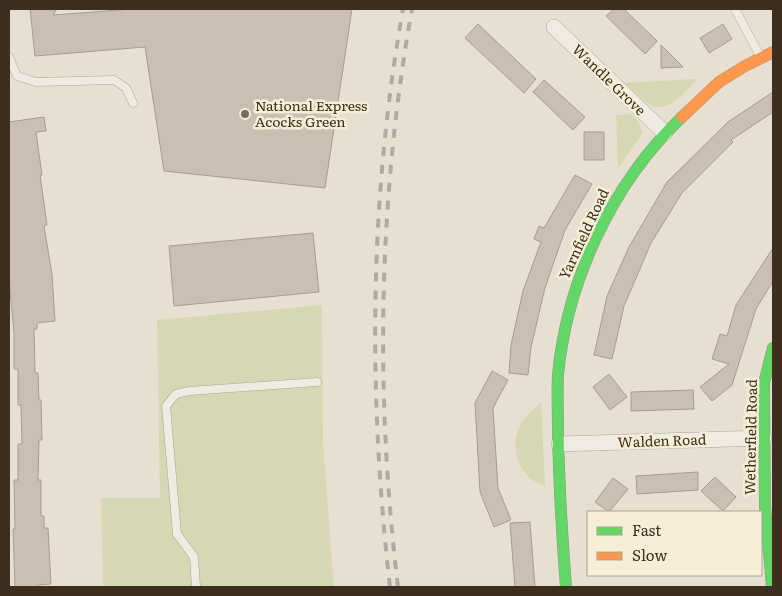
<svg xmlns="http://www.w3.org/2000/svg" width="782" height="596" font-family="Literata,serif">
<rect width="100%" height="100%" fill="#e7e0d1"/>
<path fill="#d6d7b3" d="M694 79H698C685 90 667 116 649 104 640 99 632 90 625 83Z
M631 114 637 120 643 132 618 169 616 115Z
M322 305 323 443 334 587H103L101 498H160L157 320Z
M541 402 545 486C518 477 507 447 522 422 526 415 535 409 541 402Z"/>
<path fill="#cbbfb2" stroke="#a89c90" d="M30 9H57L53 15 133 9H352L325 188 164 171 145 47 35 56Z
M614 9H624L657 41 645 54 606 16Z
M478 24 536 79 524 93 465 38Z
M723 24 732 39 709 53 700 38Z
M661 45 683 67 661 68Z
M544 80 585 117 573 130 533 92Z
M773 92V112L731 140 733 142 682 193 651 243 624 306 612 359 594 355 607 296 629 247 667 182 728 122Z
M44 117 46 131 36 132 42 175H40L47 225 44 226 52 274 55 321 37 323V329H34L35 373H38L39 400H41L42 440H39L38 480H41V516H44V528H48L51 584 38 585V587H15L13 529H15L14 480H18V444H22L21 405H18V369H14V334L9 278V122Z
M584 132H604V160H584Z
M575 175 592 184 565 230 545 288 531 347 528 375 509 373 511 345 523 291 541 242 534 239 539 226 544 228Z
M313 233 319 292 174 306 169 246Z
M773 248V281L756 309 732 385 712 401 700 387 729 364 712 359 720 334 727 336 736 305Z
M492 371 508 380 493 408 498 488 511 520 494 527 480 492 475 403Z
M609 374 627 397 610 410 593 387Z
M693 390 694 409 631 411V392Z
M698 472V490L637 494 636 476Z
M715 477 736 497 723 511 701 491Z
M613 478 628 489 609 512 595 502Z
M530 522 535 587H515L510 523Z"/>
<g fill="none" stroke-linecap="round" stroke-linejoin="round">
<defs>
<path id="lane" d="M735 9 760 56
M9 57 17 76 36 82 114 80 126 88 133 103
M196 587 194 557 177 534 166 406 176 394 189 391 317 382"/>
<path id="street" d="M554 27 665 133
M559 444 764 438"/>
<path id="fast" d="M566 587C562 535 559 484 558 432 558 413 557 393 558 375 567 280 613 182 682 117
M772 587 765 506 764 383 773 348"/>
<path id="slow" d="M682 117 719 82 745 66 773 52"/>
</defs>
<use href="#lane" stroke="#ada599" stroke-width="9"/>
<use href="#street" stroke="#ada599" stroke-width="16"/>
<use href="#fast" stroke="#9c958a" stroke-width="12"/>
<use href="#slow" stroke="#9c958a" stroke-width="12"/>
<use href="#lane" stroke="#efebe3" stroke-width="8"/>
<use href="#street" stroke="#efebe3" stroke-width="15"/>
<use href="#fast" stroke="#63d668" stroke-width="11"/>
<use href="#slow" stroke="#ff974d" stroke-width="11"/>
<path stroke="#afaaa2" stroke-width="4" stroke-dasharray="9 9" stroke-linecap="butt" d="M390 587C368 395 369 199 403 9
M398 587C375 396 378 198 412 9"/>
</g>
<circle fill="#786c5e" stroke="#f7eed8" stroke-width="2" cx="245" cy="114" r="5"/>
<g text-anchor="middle" stroke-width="5" stroke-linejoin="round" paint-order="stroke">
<g font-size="14" fill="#3d2e20" stroke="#f7eed8">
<text transform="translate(609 80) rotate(44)" y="5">Wandle Grove</text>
<text transform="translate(584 234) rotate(-65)" y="5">Yarnfield Road</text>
<text transform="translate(751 437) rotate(-89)" y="5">Wetherfield Road</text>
<text transform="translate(662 441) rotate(-2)" y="5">Walden Road</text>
</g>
<g font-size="14" fill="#3d2e20" stroke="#f7eed8" text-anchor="start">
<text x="255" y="111">National Express<tspan x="255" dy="16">Acocks Green</tspan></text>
</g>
</g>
<rect width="782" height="596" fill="none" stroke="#3d2e20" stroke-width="20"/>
<rect x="587" y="511" width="175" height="65" fill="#f7eed8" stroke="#ada18e"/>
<rect x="597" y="527" width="25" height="8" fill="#63d668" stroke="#ada18e"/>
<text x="632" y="536" font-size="15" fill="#3d2e20">Fast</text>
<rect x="597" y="552" width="25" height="8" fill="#ff974d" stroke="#ada18e"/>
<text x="632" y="561" font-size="15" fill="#3d2e20">Slow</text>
</svg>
